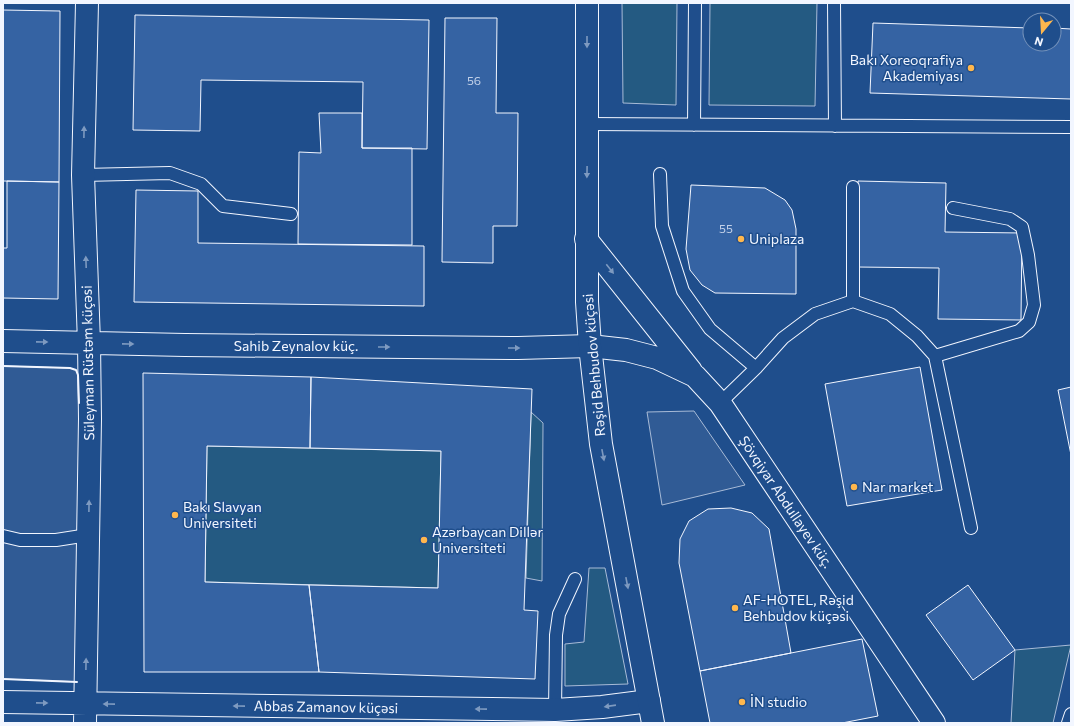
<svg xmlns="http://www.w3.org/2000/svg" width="1074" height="726" font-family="Commissioner,sans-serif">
<rect width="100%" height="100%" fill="#1f4e8c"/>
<path fill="#245a82" stroke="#a8bbd7" d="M622 3H677L676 105 623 103Z
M710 3H817L815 106 709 105Z
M531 412 543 423 542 581 526 578Z
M207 446 441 451 438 588 205 582Z
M589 568H605L628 684 565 686V644L584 642Z
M1071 645 1053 723H1011L1015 650Z"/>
<path fill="#305b95" stroke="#a8bbd7" d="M3 366 70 368 76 370 78 375 84 682 3 679Z
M694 411 745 485 662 505 647 412Z"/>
<path fill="#3563a3" stroke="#f2f6ff" d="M3 10 60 11 59 182 3 181Z
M135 15 429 20 427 149 362 148 363 82 201 80 200 131 133 130Z
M445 18H497L496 113H518L517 226H493V263L442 262Z
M873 23 1030 28V44H1054V28L1071 29V99L870 93Z
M319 113H362V148H412V245L298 244 299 152 321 153Z
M7 181 59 182 58 299 3 298V248H7Z
M858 181 946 183 945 232 1022 233 1021 320 938 319 939 268 857 267Z
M691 185 765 188 785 200 792 210 796 229V294L715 293 702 285 690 270 686 249Z
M136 190 198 191V243L424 246V306L134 302Z
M920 367 942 490 847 506 825 384Z
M143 373 311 377 310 448 207 446 205 582 309 585 319 672H144Z
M311 377 532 389 524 610 538 611 535 679 319 672 309 585 438 588 441 451 310 448Z
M1071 387V455L1058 390Z
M731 508 752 513 769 529 791 653 700 671 679 563 680 539 689 521 708 509Z
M968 585 1015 650 973 680 926 615Z
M862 639 878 716 842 723H710L700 671Z"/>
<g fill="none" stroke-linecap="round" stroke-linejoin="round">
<defs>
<path id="lane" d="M834 3 835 126
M587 124 1071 127
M694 125 695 3
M660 174 662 226 683 291 710 329 756 368
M83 175 170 173 201 184 223 206 291 214
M853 187V301L890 314 917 336 935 356 971 528
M935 356 1019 331 1029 322 1034 305 1028 255 1022 227 1010 219 953 208
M720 403 756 368 783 338 815 314 853 301
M3 536 20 540H56L88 535
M555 710 556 635 559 614 575 579
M1068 723 1071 714"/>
<path id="street" d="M586 239 691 371
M3 341 185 345 518 348 590 346 626 350 657 358 695 376 720 403 934 723
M3 702 555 710 602 707 649 701
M85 723 90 419 89 343 83 175 87 3"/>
<path id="primary" d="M587 3V302L590 346 601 444 653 723"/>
</defs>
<use href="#lane" stroke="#f2f6ff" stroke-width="14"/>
<use href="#street" stroke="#f2f6ff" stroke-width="24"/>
<use href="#primary" stroke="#f2f6ff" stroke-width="24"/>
<use href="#lane" stroke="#1f4e8c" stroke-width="12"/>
<use href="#street" stroke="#1f4e8c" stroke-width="22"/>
<use href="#primary" stroke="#1f4e8c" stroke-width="22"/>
<path stroke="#f2f6ff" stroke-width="2" d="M3 366 70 368 76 370 78 375 79 403
M3 679 77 682"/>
</g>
<defs><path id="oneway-solid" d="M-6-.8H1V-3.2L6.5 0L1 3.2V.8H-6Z"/></defs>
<g fill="#7e9ac0">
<use href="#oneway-solid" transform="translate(587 42) rotate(90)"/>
<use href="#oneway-solid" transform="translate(84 132) rotate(-89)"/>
<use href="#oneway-solid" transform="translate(587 172) rotate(91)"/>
<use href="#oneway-solid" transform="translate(86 262) rotate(-92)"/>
<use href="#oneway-solid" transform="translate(610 269) rotate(52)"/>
<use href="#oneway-solid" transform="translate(42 342) rotate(1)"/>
<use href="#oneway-solid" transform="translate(128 344) rotate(1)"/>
<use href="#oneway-solid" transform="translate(384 347)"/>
<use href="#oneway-solid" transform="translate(514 348)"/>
<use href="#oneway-solid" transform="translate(603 455) rotate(79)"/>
<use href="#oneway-solid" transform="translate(89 506) rotate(-89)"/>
<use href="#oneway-solid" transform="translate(627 583) rotate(79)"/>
<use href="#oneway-solid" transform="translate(86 664) rotate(-89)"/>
<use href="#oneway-solid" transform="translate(42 703) rotate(1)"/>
<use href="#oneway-solid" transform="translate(109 704) rotate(-179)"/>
<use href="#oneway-solid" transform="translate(239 706) rotate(-179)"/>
<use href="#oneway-solid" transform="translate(610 706) rotate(172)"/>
<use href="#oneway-solid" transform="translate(481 709) rotate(-179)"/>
</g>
<g fill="#ffb74d" stroke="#1f4e8c" stroke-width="1.5">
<circle cx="971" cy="68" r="4"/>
<circle cx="741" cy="239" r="4"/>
<circle cx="854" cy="487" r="4"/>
<circle cx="175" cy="515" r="4"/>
<circle cx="424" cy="540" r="4"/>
<circle cx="735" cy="608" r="4"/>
<circle cx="742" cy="702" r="4"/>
</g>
<g text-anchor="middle" stroke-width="3" stroke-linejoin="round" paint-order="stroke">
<g font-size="12" fill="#c3d1e8">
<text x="474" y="85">56</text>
<text x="726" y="233">55</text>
</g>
<g font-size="14" fill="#f2f6ff" stroke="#1f4e8c" text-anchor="start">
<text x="963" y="65" text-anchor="end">Bakı Xoreoqrafiya<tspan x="963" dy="16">Akademiyası</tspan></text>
<text x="749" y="244">Uniplaza</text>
<text x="862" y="492">Nar market</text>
<text x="183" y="512">Bakı Slavyan<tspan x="183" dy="16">Universiteti</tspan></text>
<text x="432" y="537">Azərbaycan Dillər<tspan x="432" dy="16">Universiteti</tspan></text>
<text x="743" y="605">AF-HOTEL, Rəşid<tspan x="743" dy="16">Behbudov küçəsi</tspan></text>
<text x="750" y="707">İN studio</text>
</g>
<g font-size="14" fill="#f2f6ff" stroke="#1f4e8c">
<text x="296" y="351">Sahib Zeynalov küç.</text>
<text transform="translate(88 363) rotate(-91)" y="5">Süleyman Rüstəm küçəsi</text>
<text transform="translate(594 365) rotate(-95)" y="5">Rəşid Behbudov küçəsi</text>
<text transform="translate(786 502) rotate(56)" y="5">Şövqiyar Abdullayev küç.</text>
<text transform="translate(326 707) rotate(1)" y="5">Abbas Zamanov küçəsi</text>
</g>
</g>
<rect width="1074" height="726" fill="none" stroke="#f2f6ff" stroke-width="8"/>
<g transform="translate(1042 32) rotate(198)"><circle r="19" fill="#1f4e8c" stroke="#7391ba"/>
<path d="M0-3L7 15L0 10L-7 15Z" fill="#ffb74d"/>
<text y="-6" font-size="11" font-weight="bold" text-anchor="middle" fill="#f2f6ff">N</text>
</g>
</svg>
